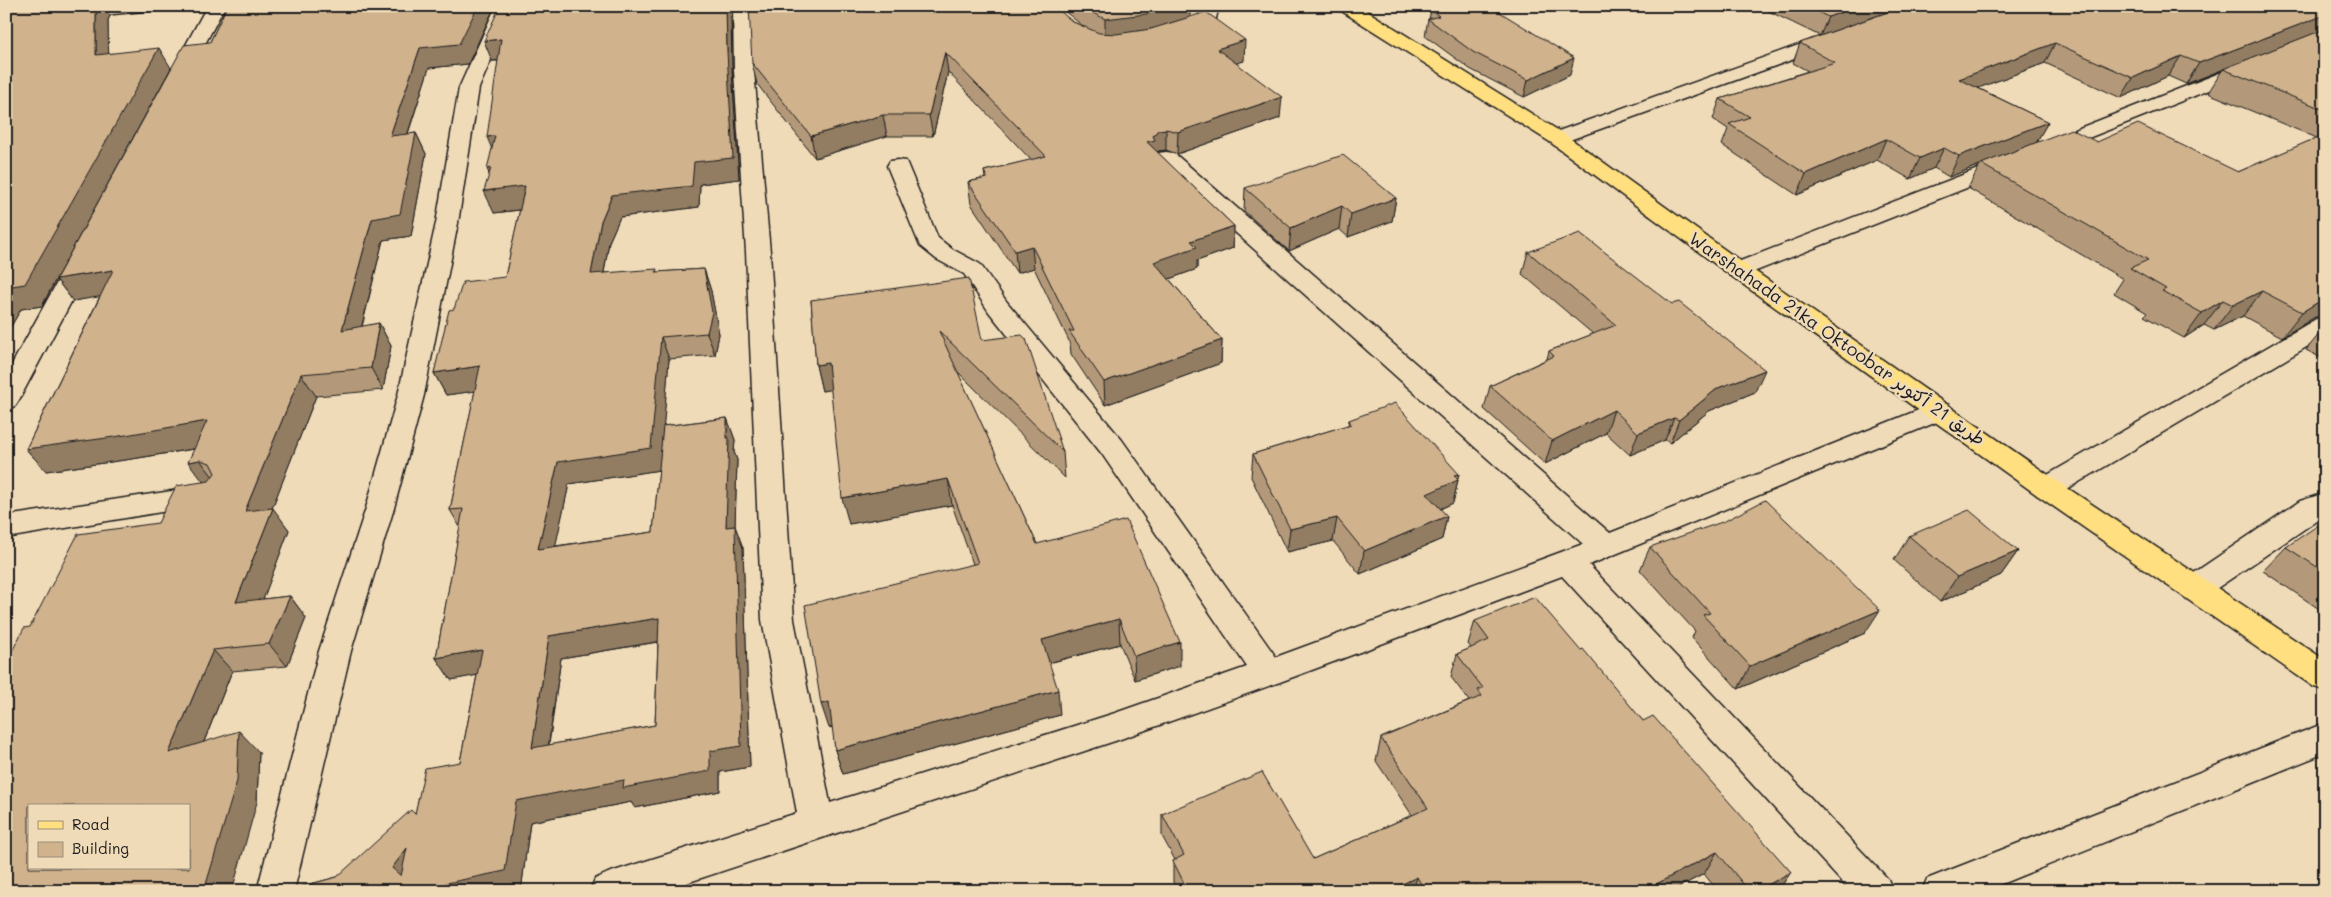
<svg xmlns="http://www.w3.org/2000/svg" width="2331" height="897" font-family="Mali,'Playpen Sans Arabic',sans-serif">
<rect width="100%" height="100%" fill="#f0dbb9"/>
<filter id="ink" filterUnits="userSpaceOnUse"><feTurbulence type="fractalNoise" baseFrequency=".02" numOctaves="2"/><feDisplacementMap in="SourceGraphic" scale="10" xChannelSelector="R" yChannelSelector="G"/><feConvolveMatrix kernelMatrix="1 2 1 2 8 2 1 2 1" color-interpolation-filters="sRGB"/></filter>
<g filter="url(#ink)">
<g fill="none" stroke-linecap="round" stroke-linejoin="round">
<defs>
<path id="minor" d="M87 6H152L149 10 143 11 6 25V14Z
M207 6H225L186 80 179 82 172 80 169 76Z
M496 6H514L479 88 458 223 424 395 394 508 351 651 294 891H257L319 651 366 508 398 395 436 223 459 88Z
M733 6H751L754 71 770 252 794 620 830 803 1115 713 1247 667 1102 454 989 312 964 274 936 259 920 246 887 166 890 161 898 160 906 161 938 238 952 249 980 264 1007 302 1122 440 1276 657 1583 544 1158 163 1155 158 1158 153 1166 152 1174 153 1610 533 1931 405 1940 402 1949 405 1953 411 1949 417 1589 565 1888 879 1893 891H1850L1562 576 1280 682 1115 741 662 891H590L595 879 608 873 797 813 762 620 746 252 734 71Z
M1196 6H1215L1218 10 1214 27 1181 37 1174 35 1172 31 1174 27 1198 20 1200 11Z
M1832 33 1839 35 1841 39 1839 43 1564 142 1557 144 1550 142 1547 138 1550 134Z
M2250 61 2257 63 2260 67 2257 71 2053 152 2046 154 2039 152 2035 148 2039 144Z
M2009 157 2017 158 2020 163 2017 168 1746 275 1738 277 1730 275 1726 270 1730 265Z
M83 250 91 252 95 257 19 400 15 406 6 409V375L71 257 75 252Z
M2325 317V336L2057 495 2047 498 2037 495 2033 488 2037 481 2316 319Z
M205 486 215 489 219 496 215 503 6 538V516Z
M2325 493V515L2207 595 2196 599 2185 595 2181 587 2185 579 2300 501Z
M2325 723V753L1984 891H1922L1927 879Z"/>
<path id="major" d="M1337 6H1359L1564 134 1746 265 2057 481 2325 660V690L2314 687 2037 495 1730 275 1550 142 1340 10Z"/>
</defs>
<use href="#minor" stroke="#1c1c1c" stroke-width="3"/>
<use href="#major" stroke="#1c1c1c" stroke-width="3"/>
<use href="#minor" fill="#f0dbb9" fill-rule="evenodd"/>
<use href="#major" fill="#ffdf80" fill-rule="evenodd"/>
</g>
<path fill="#b39979" stroke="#1c1c1c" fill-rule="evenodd" d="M6 6 110 16 108 20V54L171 68 57 277 210 42 227 6H495L468 64 429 68 408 134 416 133 426 154 411 236 383 240 362 327 379 323 391 346 383 390 316 396 272 508 289 530 263 599 290 596 306 618 287 666 232 671 204 742 259 752 257 802 8 659 30 627 158 523 203 482 194 449 132 459 46 471 26 449 100 296 73 301 56 279 42 306 21 309 6 335Z
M500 6H728L731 17 732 71 739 179 700 184 699 207 620 217 609 242 604 273 658 272 704 269 711 291 719 334 715 355 669 359 663 426 727 418 735 440 734 452 737 460 735 526 743 548 750 767 720 772V791L635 808 631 802 530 822 521 891H284L337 877 415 814 460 762 477 675 451 680 436 658 460 527 450 510 475 391 446 395 434 373 454 309 505 277 520 210 494 213 489 174 492 149 498 61H492ZM659 470 653 532 555 546 569 484ZM658 642 655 725 549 745 561 658Z
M1058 6H1190V17L1244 61 1236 63 1280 118 1177 154 1166 150 1158 151 1157 152 1234 226 1233 248 1197 261V269L1169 279 1222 340 1221 363 1105 405 1071 354 1070 343 1034 268 1017 273 971 204 968 182 985 178 984 171 1031 160 948 72 933 136H887L815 158 757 84 752 63 1073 22 1083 26Z
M1758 6H2322L2325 7V25L2321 31 2186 84 2168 76 2121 98 2045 63 1978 88 2048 122 2036 142H2097L2238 172 2317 138 2208 93 2223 69 2325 29V316L2315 317 2282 337 2243 316 2214 330 2204 325 2184 338 2144 316 2147 313 2114 293 2123 279 1968 188 1980 165 1949 177 1934 168 1910 179 1877 160 1797 195 1722 145 1728 129 1713 119 1720 99 1808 71 1793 63 1800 43 1820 36Z
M1431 10 1570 75 1524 97 1470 69 1425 36 1428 19H1429Z
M1245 188 1396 198 1392 221 1348 237 1339 229 1289 251 1244 211Z
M1528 252 1755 392 1709 411 1670 443 1665 440 1630 455 1606 433 1545 464 1484 409 1490 386 1547 359 1549 351 1593 334 1522 274Z
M811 300 982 340 1063 452 1065 478 957 371 1037 544 1180 666 1135 680 1120 644 1049 663 1060 715 843 774 835 750 833 727 829 728 973 564 952 505 849 524 831 389 822 391 816 365Z
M2325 327V360L2306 350Z
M1349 420 1459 474 1457 479 1458 480 1453 503 1440 509 1447 516 1442 539 1360 574 1333 541 1287 552 1251 477 1253 454 1348 425Z
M2325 527V613L2263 571 2286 547Z
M1909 536 2018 551 2001 575 1940 602 1894 560Z
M1650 547 1865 633 1738 689 1692 638 1695 631 1640 570Z
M1475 621 1580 650 1643 721 1791 872 1778 891H1718L1704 874 1671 891H1177L1173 882V861L1175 860 1162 836V814L1313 859 1412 815 1376 761 1381 738 1469 701 1451 677 1457 654 1471 648 1468 644Z"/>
<path fill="#927d63" stroke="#1c1c1c" d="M96 6H104L110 16 108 20 109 75 96 55Z
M478 6H495L468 64 429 68 400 157 390 136 420 48Z
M726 6H728L731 17 732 71 739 179 700 184 699 207 620 217 609 242 600 296 591 274 601 221 612 195 694 162 727 51Z
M1172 6H1190V21L1105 39V19Z
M1858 6H1905L1820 36 1828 17Z
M2325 15V25L2321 31 2186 84 2199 63Z
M501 39 509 59 492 61 484 41Z
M1245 40 1244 61 1216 69 1217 49Z
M2055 43 2045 63 1949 99 1959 79Z
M159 48 171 68 56 279 113 270 129 292 73 301 56 279 42 306 21 309 6 335V287Z
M945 52 948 72 933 136 929 115Z
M2181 56 2168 76 2121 98 2133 78Z
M1574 58 1570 75 1524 97 1528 80Z
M1282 97 1280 118 1177 154 1178 132Z
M883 115 887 136 815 158 811 136Z
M2048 122 2036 143 1949 177 1959 156Z
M1166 129V150L1158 151 1155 155 1147 142 1158 130Z
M416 133 426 154 411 236 383 240 355 353 342 330 372 219Z
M495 136 496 159 487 137Z
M1886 139 1877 160 1797 195 1806 174Z
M1944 148 1934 168 1910 179 1920 158Z
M491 168 525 186 534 208 494 213 484 191 496 190 487 169Z
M1396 198 1392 221 1348 237 1351 214Z
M1342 206 1339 229 1289 251 1291 228Z
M1234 226 1233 248 1197 261V269L1155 284 1154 262 1191 241Z
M1032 246 1034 268 1017 273 1015 251Z
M704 269 711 291 719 334 715 355 707 333Z
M2262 291 2243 316 2214 330 2233 305Z
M2325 298V316L2315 317 2282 337 2302 312Z
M2223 300 2204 325 2184 338 2202 313Z
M379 323 391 346 383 390 371 368Z
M661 337 669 359 660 470 569 484 550 571 538 549 558 462Z
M1222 340 1221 363 1105 405 1104 382Z
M828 363 835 389 822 391 816 365Z
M480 366 491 389 446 395 434 373Z
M1765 370 1755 392 1709 411 1670 443 1679 420 1718 388Z
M301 374 316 396 262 534 245 511Z
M1614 410 1606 433 1545 464 1552 441Z
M727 418 735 440 734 452 737 460 735 526 743 548 750 767 720 772V791L635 808 631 802 530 822 521 891H408L516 801 710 751 726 527Z
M1674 418 1665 440 1630 455 1638 433Z
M207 421 223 444 132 459 46 471 26 449Z
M200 460 217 482 205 484 188 462Z
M1459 474 1457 481 1458 480 1453 503 1422 517 1427 494 1454 475Z
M948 479 952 505 849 524 842 498Z
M273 508 289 530 254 624 236 602Z
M1447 516 1442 539 1360 574 1364 551Z
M1337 518 1333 541 1287 552 1290 529Z
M2018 551 2001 575 1940 602 1957 577Z
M290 596 306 618 287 666 269 644Z
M1880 610 1865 633 1738 689 1750 666Z
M659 618 668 640 561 658 545 769 532 748 549 636Z
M1119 619 1120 644 1044 664 1042 640Z
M1180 642V666L1135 680 1134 656Z
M213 650 232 671 191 774 169 753Z
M482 650 495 672 451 680 436 658Z
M1058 690 1060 715 843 774 835 750Z
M829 702 837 726 829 728 821 704Z
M239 731 259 752 257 802 232 891H204Z
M407 848 409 888 392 868Z
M1717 852 1704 874 1671 891H1644L1645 890Z
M1791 872 1778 891H1757Z
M1417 877 1413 891H1388Z
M1476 886 1474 891H1467Z"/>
<path fill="#d0b28d" stroke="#1c1c1c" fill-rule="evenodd" d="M6 6H96V55L159 48 25 284 6 287Z
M227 6H478L459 44 420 48 390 136 416 133 400 214 372 219 342 330 379 323 371 368 301 374 245 511 273 508 236 602 290 596 269 644 213 650 169 753 239 731 237 781 204 891H164V890L159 891H6V659H8L24 628 30 627 78 534 158 523 176 486 209 481 215 473 210 463 200 460 188 462 207 421 114 437 26 449 113 270 56 279 184 45 210 42ZM29 806H189V868H29Z
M500 6H726L727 51 733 158 694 162 692 186 612 195 601 221 591 274 657 269 656 272 704 269 712 312 707 333 661 337 651 448 558 462 538 549 653 532 663 426 727 418V438H729L726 527 735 526 741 746 710 751V771L623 788 624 780 516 801 505 871 408 891H284L337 877 411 810 415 814 425 768 460 762 482 650 436 658 463 509 450 510 480 366 434 373 449 310 454 309 463 282 505 277 525 186 484 191 491 168 487 169 495 136 487 137 501 39 484 41ZM659 618 655 725 532 748 549 636ZM407 848 401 876 392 868Z
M749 6H1054L1073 22 1099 33 1116 34 1151 29 1206 12 1245 40 1217 49 1282 97 1178 132 1166 129 1158 130 1153 136 1155 140 1147 142 1234 226 1191 241 1197 247 1154 262 1222 340 1104 382 1069 331H1074L1032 246 1015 251 968 182 987 178 984 171 1046 156 945 52 929 115H883L811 136 752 63Z
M1082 6H1172L1146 14 1105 19 1087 10Z
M1446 6H1490L1574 58 1528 80 1473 52 1428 19 1439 16 1431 10Z
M1806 6H1858L1828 17Z
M1905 6H2322L2325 7V15L2199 63 2181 56 2133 78 2055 43 1959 79 2048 122 1959 156 1944 148 1920 158 1886 139 1806 174 1729 124 1750 117 1720 99 1835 63 1800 43Z
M2325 29V110L2223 69Z
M2138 124 2238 172 2325 134V298L2302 312 2262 291 2233 305 2223 300 2202 313 2162 291 2166 289 2130 268 2148 260 1981 164 2071 129 2097 142Z
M1343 155 1396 198 1351 214 1342 206 1291 228 1245 188Z
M1580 233 1672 304 1679 302 1765 370 1718 388 1679 420 1674 418 1638 433 1614 410 1552 441 1490 386 1554 356 1549 351 1616 325 1528 252Z
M969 278 982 340 1022 335 1026 339 1063 452 939 331 1037 544 1126 520 1180 642 1134 656 1119 619 1042 640 1058 690 835 750 829 702 821 704 805 605 978 563 948 479 842 498 828 363 816 365 811 300Z
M1395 403 1459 474 1454 475 1458 480 1427 494 1447 516 1364 551 1337 518 1290 529 1253 454 1351 424 1349 420Z
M1765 500 1880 610 1750 666 1703 615 1710 613 1650 547 1725 521Z
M1969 510 2018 551 1957 577 1909 536Z
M2320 524 2325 527V572L2286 547Z
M1535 597 1580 650 1583 649 1643 721 1653 716 1791 872 1757 891H1749L1717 852 1645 890 1646 891H1479L1476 886 1467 891H1425L1417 877 1388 891H1188L1173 861 1184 855 1162 814 1262 772 1313 859 1428 808 1381 738 1482 696 1478 690 1483 688 1457 654 1489 640 1475 621Z
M742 883 743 891H719Z"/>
</g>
<g text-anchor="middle" stroke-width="5" stroke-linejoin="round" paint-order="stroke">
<g font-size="18" fill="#1c1c1c" stroke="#f0dbb9">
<text transform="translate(1837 339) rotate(35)" y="6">Warshahada 21ka Oktoobar طريق 21 أكتوبر</text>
</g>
</g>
<rect width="2331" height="897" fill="none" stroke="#f0dbb9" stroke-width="25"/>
<rect x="12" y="12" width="2306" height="872" fill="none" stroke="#1c1c1c" stroke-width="2" filter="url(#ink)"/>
<rect x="28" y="804" width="162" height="65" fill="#f0dbb9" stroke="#9b8f7a"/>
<rect x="38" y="821" width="25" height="8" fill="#ffdf80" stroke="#9b8f7a"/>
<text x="72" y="830" font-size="15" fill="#1c1c1c">Road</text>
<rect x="38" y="842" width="25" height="15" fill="#d0b28d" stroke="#9b8f7a"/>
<text x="72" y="854" font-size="15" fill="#1c1c1c">Building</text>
</svg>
